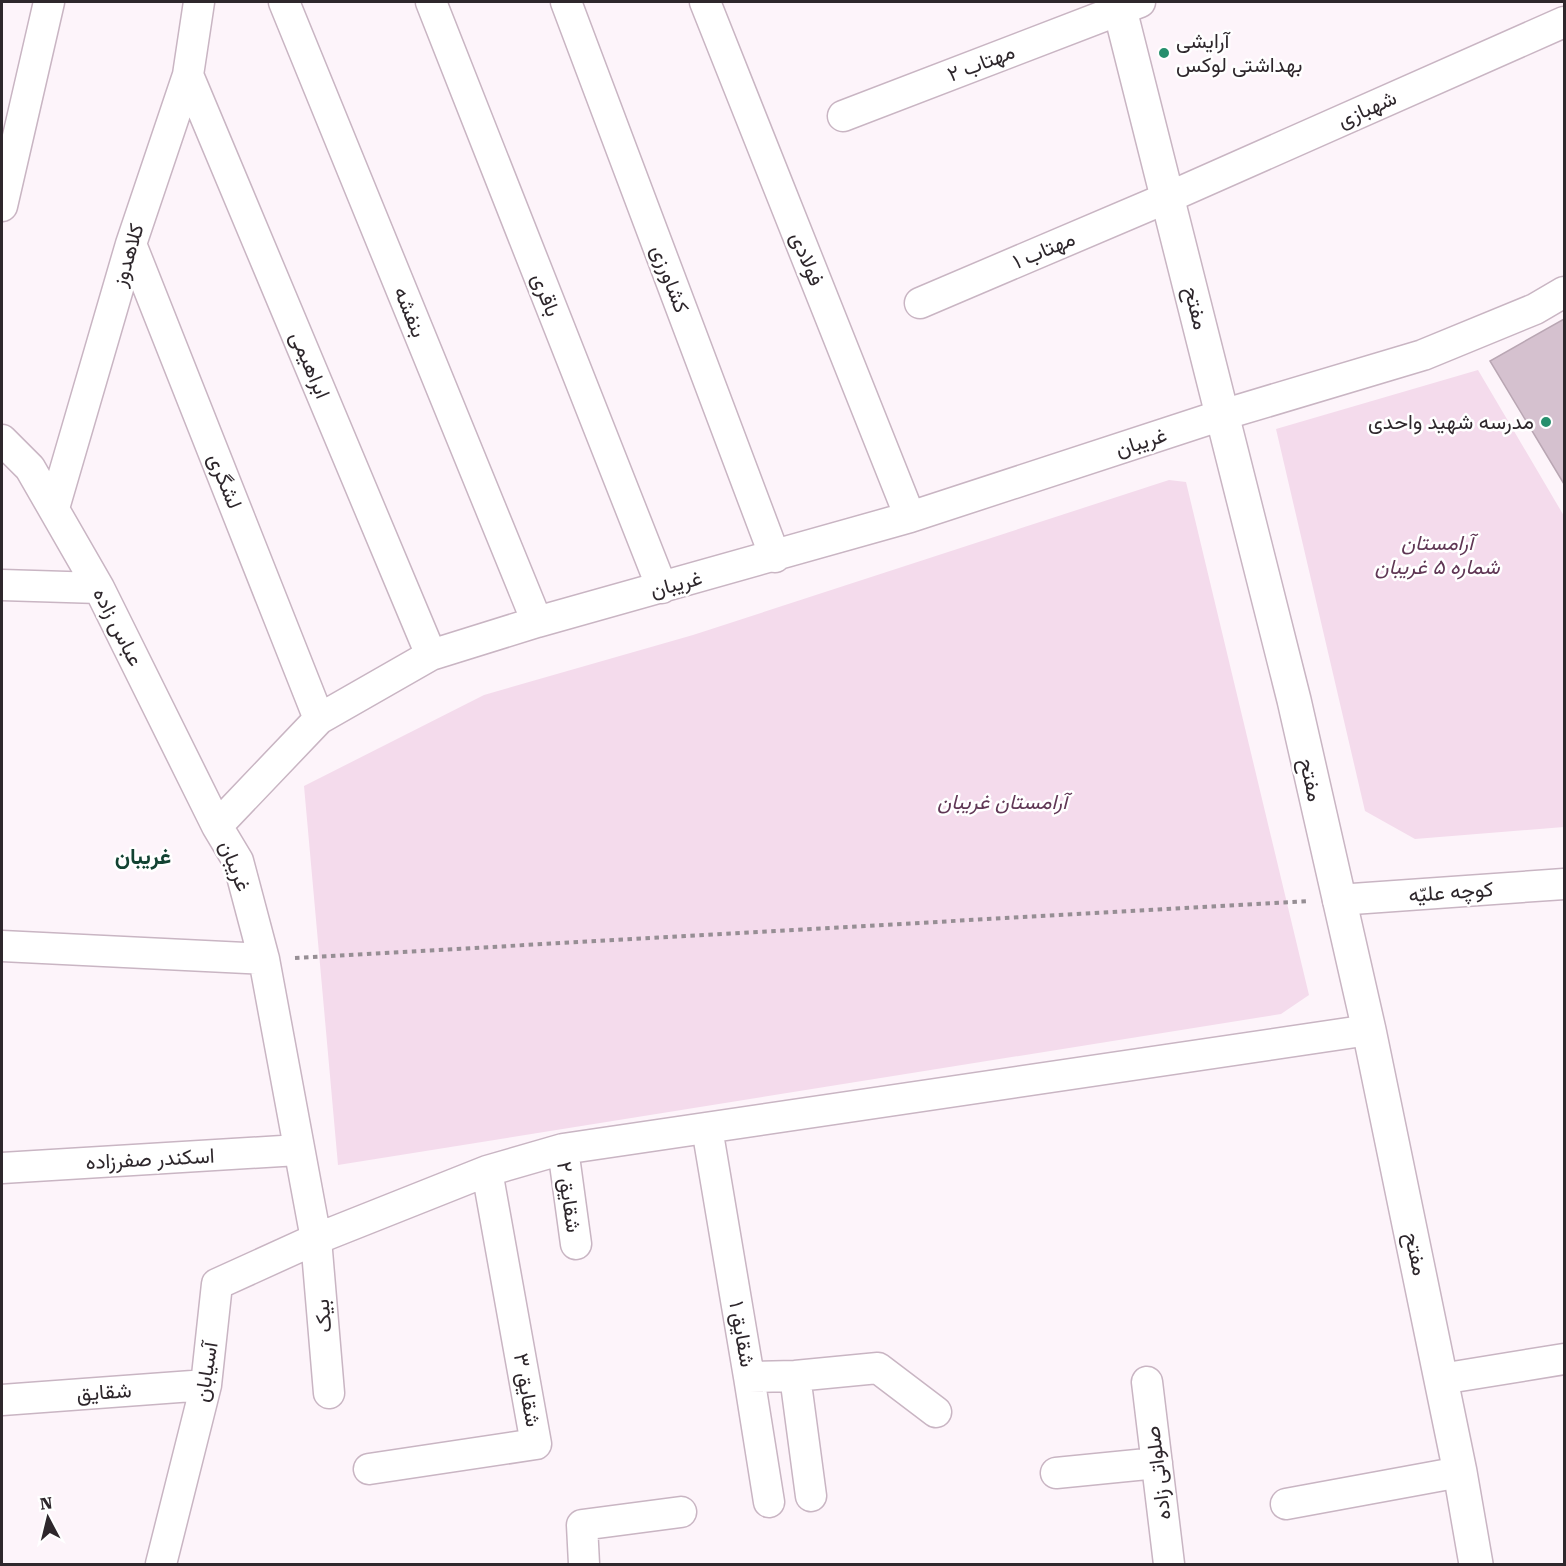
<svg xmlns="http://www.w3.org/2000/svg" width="1566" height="1566" font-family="'Roboto Serif',Vazirmatn,serif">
<rect width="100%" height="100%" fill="#fdf4fa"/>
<path fill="#f4dbec" d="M1478 370 1564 516V827L1415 839 1365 811 1276 429Z
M1169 480 1186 482 1309 995 1281 1014 338 1165 304 786 484 695 693 635Z"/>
<path fill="#d5c1cf" stroke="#b9a6b3" stroke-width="1.5" d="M1564 319V484L1490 361Z"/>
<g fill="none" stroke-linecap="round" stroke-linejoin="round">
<defs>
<path id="street" d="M284 2 537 622
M431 2 662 588
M566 2 775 557
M705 2 910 517
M188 75 431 655
M843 116 1140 2
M2 206 49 2
M131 244 319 719
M920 303 1169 197 1564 22
M2 440 30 468 99 588 217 826
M54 508 131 244 188 75 199 2
M2 585 99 588
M1338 900 1564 884
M2 946 264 959
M1369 1030 563 1149 487 1171 316 1239 264 959 238 861 217 826 319 719 431 655 537 622 910 517 1222 415 1423 355 1535 309 1564 292
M707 1128 749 1377 795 1376 878 1368 936 1412
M563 1149 576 1244
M2 1168 298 1150
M795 1376 811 1496
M749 1377 769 1502
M1441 1379 1564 1359
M1147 1382 1169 1564
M2 1400 206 1385
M369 1469 536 1444 487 1171
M1056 1473 1157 1463
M1286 1504 1460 1472
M161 1564 206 1385 217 1284 316 1239 329 1393
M584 1564 582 1525 681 1512"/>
<path id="secondary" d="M1118 2 1294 700 1369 1030 1460 1472 1476 1564"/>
</defs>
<use href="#street" stroke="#c9b5c3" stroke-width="33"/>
<use href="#secondary" stroke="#c9b5c3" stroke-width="36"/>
<path stroke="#968e94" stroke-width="4" stroke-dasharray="4.5 4.5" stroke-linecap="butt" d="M295 958 1309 901"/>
<use href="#street" stroke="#fff" stroke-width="30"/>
<use href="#secondary" stroke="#fff" stroke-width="33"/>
</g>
<g fill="#268f6d" stroke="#fff" stroke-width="2">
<circle cx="1164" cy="53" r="6"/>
<circle cx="1546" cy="422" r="6"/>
</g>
<g text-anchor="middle" stroke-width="5" stroke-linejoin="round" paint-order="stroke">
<g font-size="21" fill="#2e272c" stroke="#fff" text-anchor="start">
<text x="1176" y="48">آرایشی<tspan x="1176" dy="24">بهداشتی لوکس</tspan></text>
<text x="1534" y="429" text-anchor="end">مدرسه شهید واحدی</text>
</g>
<g font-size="21" fill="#2e272c" stroke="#fff">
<text transform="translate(981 63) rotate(-21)" y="7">مهتاب ۲</text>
<text transform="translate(1367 109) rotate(-24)" y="7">شهبازی</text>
<text transform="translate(1044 250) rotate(-23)" y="7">مهتاب ۱</text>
<text transform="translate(128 255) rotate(-73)" y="7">کلاهدوز</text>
<text transform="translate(807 259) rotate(68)" y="7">فولادی</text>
<text transform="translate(670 279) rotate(69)" y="7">کشاورزی</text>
<text transform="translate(546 295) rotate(69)" y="7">باقری</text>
<text transform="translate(1196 308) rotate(76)" y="7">مفتح</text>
<text transform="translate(410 312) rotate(68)" y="7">بنفشه</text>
<text transform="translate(310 365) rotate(67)" y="7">ابراهیمی</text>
<text transform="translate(1141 442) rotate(-18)" y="7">غریبان</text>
<text transform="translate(225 481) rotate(68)" y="7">لشگری</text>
<text transform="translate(676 584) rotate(-15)" y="7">غریبان</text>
<text transform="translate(118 627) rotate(63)" y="7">عباس زاده</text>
<text transform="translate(1311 780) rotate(78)" y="7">مفتح</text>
<text transform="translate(235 866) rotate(68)" y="7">غریبان</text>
<text transform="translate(1451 892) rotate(-4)" y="7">کوچه علیّه</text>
<text transform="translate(150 1159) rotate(-3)" y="7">اسکندر صفرزاده</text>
<text transform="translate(569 1197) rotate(82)" y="7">شقایق ۲</text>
<text transform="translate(1416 1254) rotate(78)" y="7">مفتح</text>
<text transform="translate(323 1316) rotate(-95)" y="7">بیک</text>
<text transform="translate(742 1334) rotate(80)" y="7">شقایق ۱</text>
<text transform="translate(206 1372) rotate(-81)" y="7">آسیابان</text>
<text transform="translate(527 1390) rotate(80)" y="7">شقایق ۳</text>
<text transform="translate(104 1392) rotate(-4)" y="7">شقایق</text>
<text transform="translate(1158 1473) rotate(-97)" y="7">صلواتی زاده</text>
</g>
<g font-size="21" font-style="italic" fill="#603755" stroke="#fff">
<text x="1437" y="550">آرامستان<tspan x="1437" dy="24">شماره ۵ غریبان</tspan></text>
<text x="1002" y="809">آرامستان غریبان</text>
</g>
<g font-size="22" font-weight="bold" fill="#124232" stroke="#fff">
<text x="143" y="864">غریبان</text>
</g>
</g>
<rect width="1566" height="1566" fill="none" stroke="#2e272c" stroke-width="6"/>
<g transform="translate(48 1518) rotate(353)" stroke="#ffffff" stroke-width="4.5" paint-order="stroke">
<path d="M0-4.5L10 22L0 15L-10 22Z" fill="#2e272c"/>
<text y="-9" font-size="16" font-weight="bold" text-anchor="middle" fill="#2e272c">N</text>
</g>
</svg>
